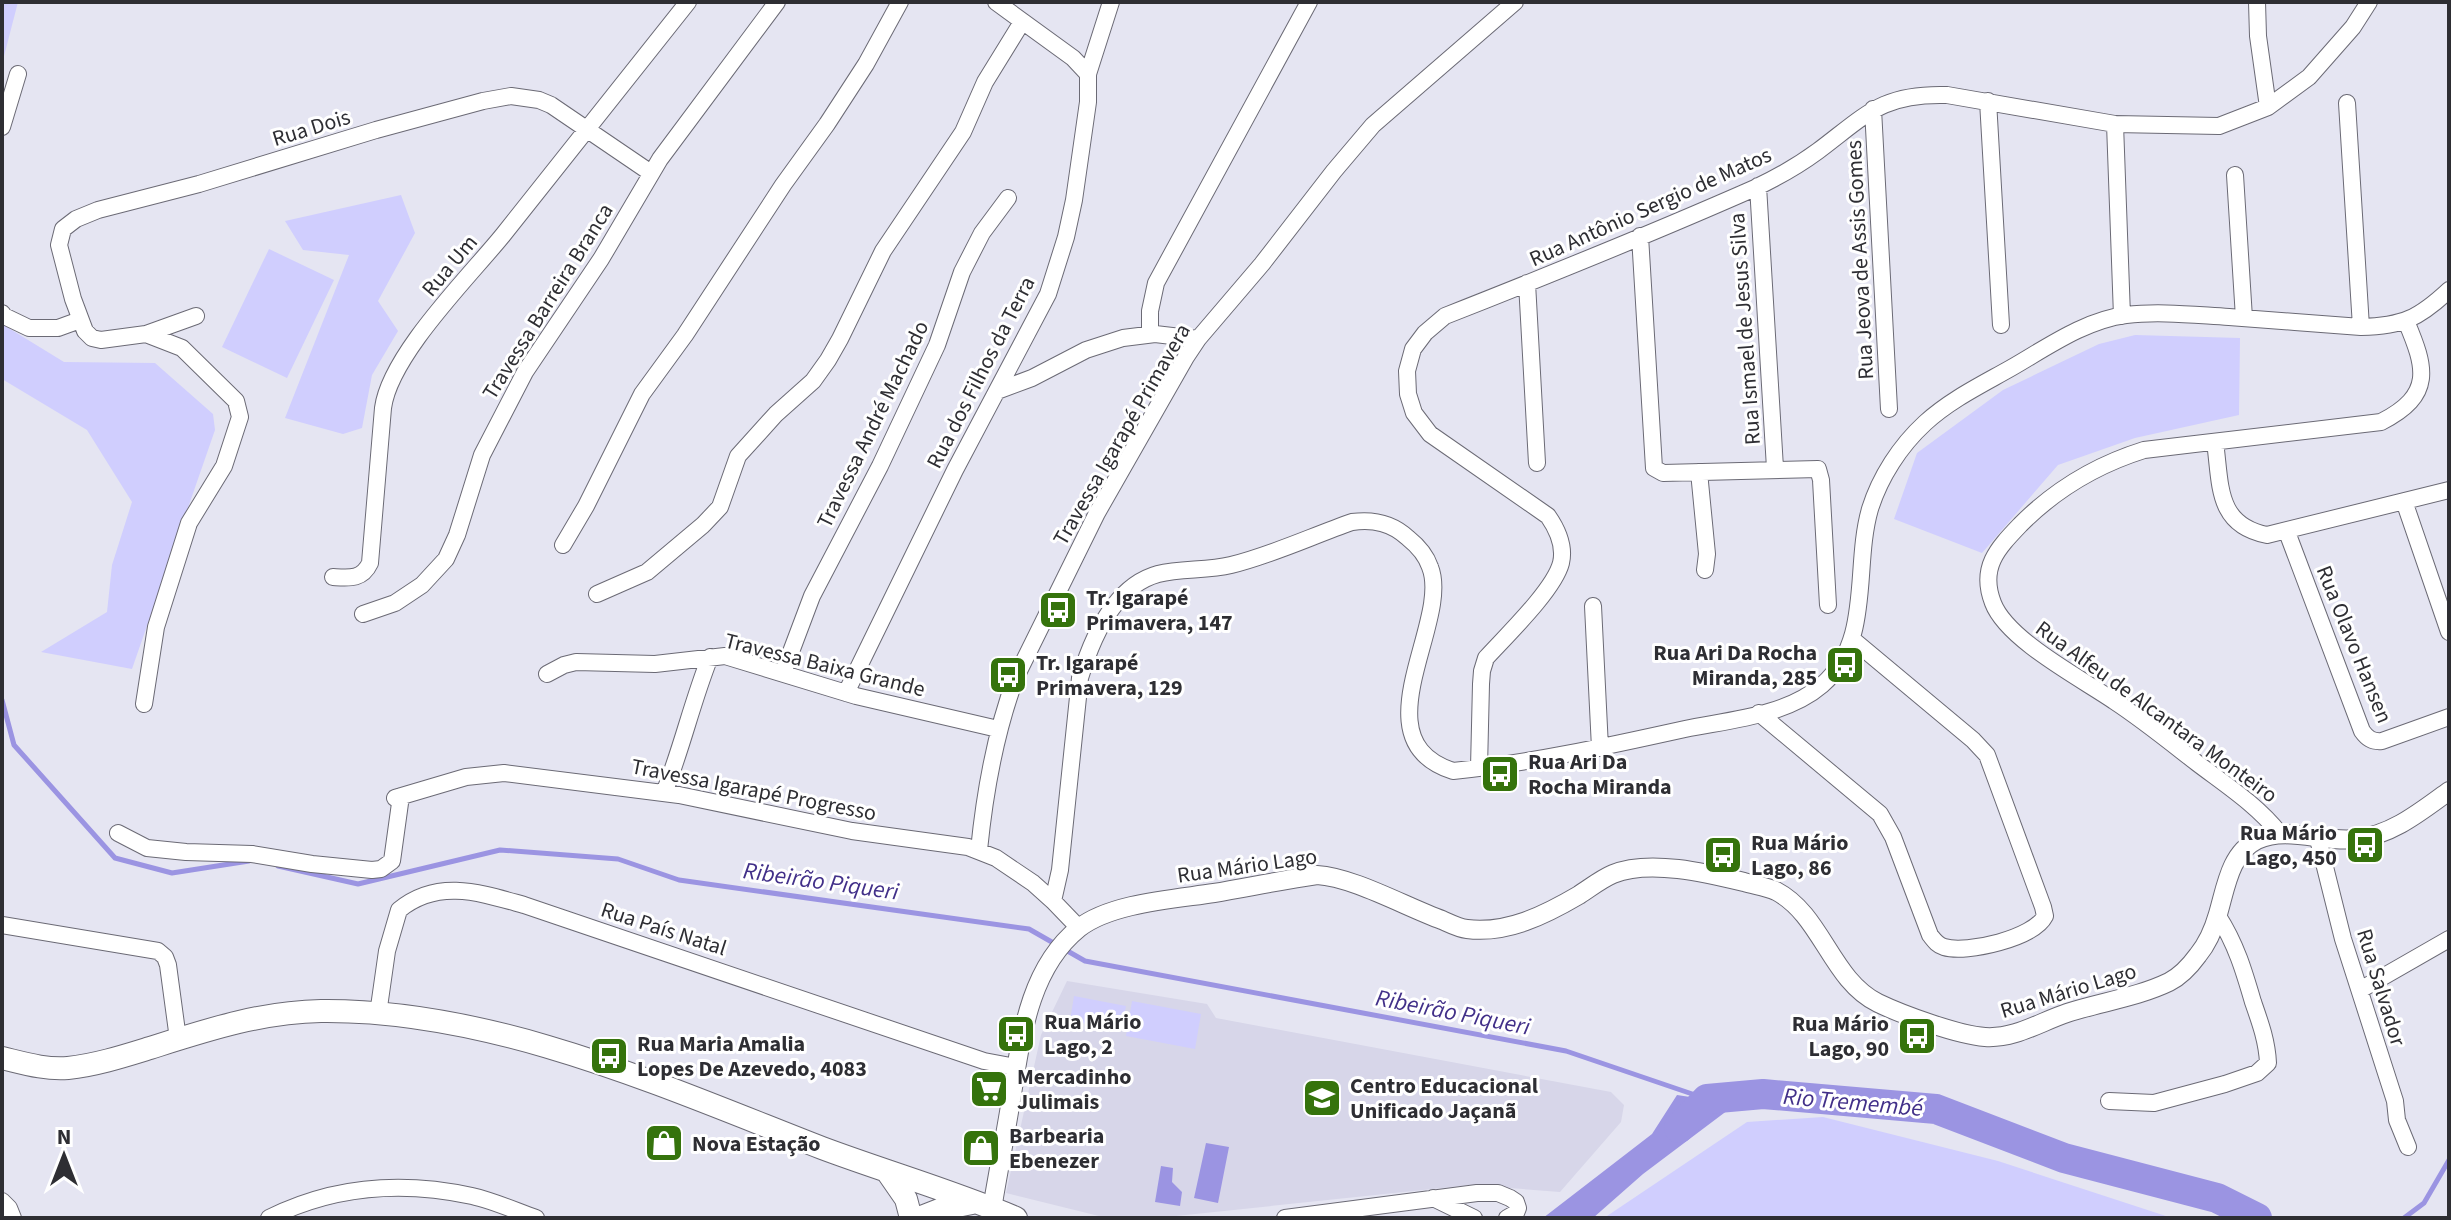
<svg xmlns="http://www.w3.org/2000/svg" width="2451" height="1220" font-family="'Source Sans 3',sans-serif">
<rect width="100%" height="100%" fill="#e5e5f2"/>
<path fill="#d7d6e9" d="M1067 981 1207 1004 1216 1018 1611 1092 1624 1105 1621 1122 1560 1192 1471 1185 1157 1218H1107L1006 1193 1041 1035Z"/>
<path fill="#d0cefe" d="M2 2H18L2 64Z
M401 195 415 233 378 301 398 331 372 375 362 428 343 434 285 418 349 255 303 250 285 221Z
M269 249 334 280 287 378 222 347Z
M2 324 64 362 155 363 213 414 215 430 132 669 41 652 107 612 112 565 132 502 87 430 2 379Z
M2135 335 2240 338 2239 415 2135 438 2058 465 1982 553 1894 519 1917 453 2003 390 2099 344Z
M1074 996 1126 1006 1121 1030 1070 1021Z
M1132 1001 1201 1014 1195 1049 1126 1036Z
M1823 1117 1998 1161 2172 1218H1604L1747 1122Z"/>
<path fill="#9b94e2" d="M1677 1095 1736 1104 1643 1174 1593 1218H1543L1652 1134Z
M1206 1143 1229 1147 1218 1203 1194 1198Z
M1161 1166 1173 1168 1172 1182 1182 1192 1180 1206 1155 1202Z"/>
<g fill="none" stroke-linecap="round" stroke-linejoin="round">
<path stroke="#9b94e2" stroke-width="5" d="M2 700 14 745 115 858 172 873 249 861
M278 866 358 884 500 850 618 859 679 880 1029 929 1085 961 1566 1051 1707 1099
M2404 1218 2424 1203 2449 1160"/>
<path stroke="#9b94e2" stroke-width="30" d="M1679 1128 1707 1099 1763 1094 1936 1109 2064 1158 2217 1198 2257 1218"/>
<defs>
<path id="minor" d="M2257 2 2258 36 2268 107
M1088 74 1111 2
M1988 101 2001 325
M2347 103 2361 327
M1873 109 1889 409
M2115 124 2122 316
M2 127 18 74
M2235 175 2244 318
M1758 186 1775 468
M1640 236 1654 468 1663 473 1818 469 1821 480 1828 605
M1527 283 1537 463
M2 313 4 316 29 328H58L80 320
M146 334 196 316
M1150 334V311L1156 283 1309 2
M997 391 1032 378 1086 350 1123 338 1155 334 1198 339
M2215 442C2221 485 2216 525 2267 535L2449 490
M1699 472 1707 554 1705 570
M2404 501 2449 632
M2287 532 2362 731C2367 738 2372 742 2382 741L2449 717
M563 545 586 506 642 394 685 335 783 185 827 124 866 64 900 2
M333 577C349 578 362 580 370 563L383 408C390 355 469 277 503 235 565 157 626 79 688 2
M597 594 647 572 703 525 720 507 738 456 776 414 813 381 828 360 840 339 883 251 963 132 985 82 1022 22
M1593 606 1600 748
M363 614 395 603 422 585 446 559 457 535 482 455 525 372 601 259 660 159 777 2
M783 673 812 596 880 466 937 345 962 272 982 233 1008 198
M547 674 564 665 576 662 655 664 725 656 856 696 998 729
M846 693 955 470 1048 294 1066 237 1074 200 1088 102V74L1073 58 996 2
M144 704 156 627 189 523 224 466 240 417 236 401 182 348 146 334 101 340 92 338 85 331 73 299 59 245 63 229 76 219 98 210 199 184 376 130 483 101 511 96 539 100 551 105 651 173
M1759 713 1880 814 1893 837 1930 935C1934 940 1937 945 1944 947 1967 954 2034 938 2045 916L2043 907 1987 755 1973 740 1852 639
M1479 768 1481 684 1482 671 1486 658C1506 636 1554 590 1561 563 1565 546 1557 529 1548 516L1430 434 1414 413 1408 394 1407 371 1413 349 1425 333 1445 316C1549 275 1653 233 1755 188 1776 178 1799 165 1818 151 1866 115 1882 93 1947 95L2115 124 2219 126 2268 107 2309 77 2353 27 2369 2
M664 793C682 748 692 702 710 657
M395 798 466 777 504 773 679 795 852 831 968 847 996 858 1033 883 1053 901 1079 928
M118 833 147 848 186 852 252 854 312 864 372 870 381 869 392 861 401 796
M2280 834C2257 805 2226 785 2197 763 2170 742 2143 720 2114 701 2082 679 2007 640 1993 603 1979 567 1998 548 2021 524 2057 488 2096 465 2144 450L2381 422C2434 395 2426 368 2406 321
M2318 839 2343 939 2395 1101 2397 1120 2408 1147
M979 850C985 790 995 733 1016 677L1097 513 1186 357 1198 339 1262 264 1334 171 1373 125 1515 2
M1053 901 1060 870 1080 678C1092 638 1114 586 1158 574 1181 568 1207 571 1231 565 1272 555 1312 536 1352 522 1374 519 1392 523 1408 538 1418 546 1426 555 1430 567 1452 622 1357 740 1453 771 1531 763 1608 746 1685 729 1729 720 1786 716 1822 685 1873 640 1853 568 1870 509 1880 477 1900 446 1925 423 1950 400 1981 385 2011 368 2046 348 2085 320 2126 315 2160 311 2194 315 2229 317 2273 320 2317 324 2361 327 2403 326 2419 318 2449 290
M2 925 158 951 165 957 168 965 178 1039
M2360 990 2449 939
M378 1014 387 951 399 910C438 878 481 893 524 905L984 1061 1016 1067
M2109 1101 2154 1103 2225 1084 2257 1073 2268 1063C2267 1041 2260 1022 2253 1002 2244 971 2236 944 2218 916
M1433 1198 1474 1218
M2 1201 9 1208 13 1218
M269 1218C333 1186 403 1181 472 1196 494 1201 516 1211 536 1218
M1285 1218 1477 1193H1498L1510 1198 1516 1202 1518 1208 1516 1213 1507 1218"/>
<path id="tertiary" d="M992 1209C998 1173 1005 1137 1011 1100 1021 1040 1028 969 1079 928 1111 903 1175 899 1214 893 1249 887 1283 880 1317 875 1353 877 1406 907 1442 920 1449 923 1458 928 1467 929 1507 934 1545 915 1579 895 1590 888 1601 879 1613 874 1649 859 1707 873 1744 882 1754 885 1767 887 1776 891 1822 915 1831 980 1878 1003 1903 1015 1958 1035 1985 1037 2015 1039 2040 1022 2067 1013 2101 1002 2138 997 2169 982 2181 976 2190 966 2198 955 2207 944 2214 928 2218 914 2226 887 2230 853 2257 840 2287 826 2324 843 2356 839 2392 835 2420 812 2449 791"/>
<path id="secondary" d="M2 1058C23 1063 46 1070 68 1068 96 1065 124 1056 150 1048 207 1030 261 1012 321 1011 493 1009 665 1087 822 1148 886 1172 953 1191 1016 1218
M888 1173 906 1199 911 1218
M919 1218 942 1209 972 1203"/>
</defs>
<use href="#minor" stroke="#6b6a75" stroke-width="18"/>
<use href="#tertiary" stroke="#6b6a75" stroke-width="20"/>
<use href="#secondary" stroke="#6b6a75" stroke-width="24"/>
<use href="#minor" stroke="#fff" stroke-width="16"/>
<use href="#tertiary" stroke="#fff" stroke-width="18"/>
<use href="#secondary" stroke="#fff" stroke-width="22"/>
</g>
<defs>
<symbol id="bus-square" viewBox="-11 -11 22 22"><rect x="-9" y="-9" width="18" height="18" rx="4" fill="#35730c" stroke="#fff"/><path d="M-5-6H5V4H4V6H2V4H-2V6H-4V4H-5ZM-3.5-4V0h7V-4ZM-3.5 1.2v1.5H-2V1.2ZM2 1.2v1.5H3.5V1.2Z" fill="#fff"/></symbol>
<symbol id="supermarket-square" viewBox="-11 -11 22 22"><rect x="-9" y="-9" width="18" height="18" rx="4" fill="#35730c" stroke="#fff"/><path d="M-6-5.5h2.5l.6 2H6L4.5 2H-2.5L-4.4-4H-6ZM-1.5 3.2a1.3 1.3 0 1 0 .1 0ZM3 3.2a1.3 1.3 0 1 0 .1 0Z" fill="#fff"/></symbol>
<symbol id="school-square" viewBox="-11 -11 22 22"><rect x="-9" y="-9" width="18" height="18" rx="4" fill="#35730c" stroke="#fff"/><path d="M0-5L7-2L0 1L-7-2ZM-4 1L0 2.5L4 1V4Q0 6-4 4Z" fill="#fff"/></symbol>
<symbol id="shop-square" viewBox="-11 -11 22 22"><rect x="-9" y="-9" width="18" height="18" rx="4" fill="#35730c" stroke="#fff"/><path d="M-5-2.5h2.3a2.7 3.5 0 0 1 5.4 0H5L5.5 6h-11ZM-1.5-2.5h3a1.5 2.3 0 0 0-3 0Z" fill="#fff"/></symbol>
</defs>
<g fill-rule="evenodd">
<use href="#bus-square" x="1036" y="588" width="44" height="44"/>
<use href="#bus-square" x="1823" y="643" width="44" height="44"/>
<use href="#bus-square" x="986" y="653" width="44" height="44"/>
<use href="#bus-square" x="1478" y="752" width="44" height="44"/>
<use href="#bus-square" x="2343" y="823" width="44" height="44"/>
<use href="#bus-square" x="1701" y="833" width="44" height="44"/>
<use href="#bus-square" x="994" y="1012" width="44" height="44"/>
<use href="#bus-square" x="1895" y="1014" width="44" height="44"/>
<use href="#bus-square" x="587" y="1034" width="44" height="44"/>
<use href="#supermarket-square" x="967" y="1067" width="44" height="44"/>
<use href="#school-square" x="1300" y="1076" width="44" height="44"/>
<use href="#shop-square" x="642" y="1121" width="44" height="44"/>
<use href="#shop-square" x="959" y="1126" width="44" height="44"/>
</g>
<g text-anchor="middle" stroke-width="6" stroke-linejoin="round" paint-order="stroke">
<g font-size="22" fill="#2e2e33" stroke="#fff">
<text transform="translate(311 127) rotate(-17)" y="8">Rua Dois</text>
<text transform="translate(1650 206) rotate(-24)" y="8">Rua Antônio Sergio de Matos</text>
<text transform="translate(1859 260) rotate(-93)" y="8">Rua Jeova de Assis Gomes</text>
<text transform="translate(449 265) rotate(-50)" y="8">Rua Um</text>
<text transform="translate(547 301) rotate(-58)" y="8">Travessa Barreira Branca</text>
<text transform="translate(1744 329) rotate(-94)" y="8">Rua Ismael de Jesus Silva</text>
<text transform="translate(980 372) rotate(-63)" y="8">Rua dos Filhos da Terra</text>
<text transform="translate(872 424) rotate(-64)" y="8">Travessa André Machado</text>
<text transform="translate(1121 434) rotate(-60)" y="8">Travessa Igarapé Primavera</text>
<text transform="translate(2355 644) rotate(68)" y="8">Rua Olavo Hansen</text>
<text transform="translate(825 664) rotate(14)" y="8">Travessa Baixa Grande</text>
<text transform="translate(2157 711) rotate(36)" y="8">Rua Alfeu de Alcantara Monteiro</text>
<text transform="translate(754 789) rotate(11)" y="8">Travessa Igarapé Progresso</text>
<text transform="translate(1247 865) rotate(-8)" y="8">Rua Mário Lago</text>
<text transform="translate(664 928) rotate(18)" y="8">Rua País Natal</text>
<text transform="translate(2382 987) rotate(73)" y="8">Rua Salvador</text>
<text transform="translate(2068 990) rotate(-17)" y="8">Rua Mário Lago</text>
</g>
<g font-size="22" font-weight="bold" fill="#2e2e33" stroke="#fff" text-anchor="start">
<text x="1086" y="605">Tr. Igarapé<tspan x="1086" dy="25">Primavera, 147</tspan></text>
<text x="1817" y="660" text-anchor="end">Rua Ari Da Rocha<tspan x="1817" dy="25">Miranda, 285</tspan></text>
<text x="1036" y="670">Tr. Igarapé<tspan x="1036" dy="25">Primavera, 129</tspan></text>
<text x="1528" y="769">Rua Ari Da<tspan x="1528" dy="25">Rocha Miranda</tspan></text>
<text x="2337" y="840" text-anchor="end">Rua Mário<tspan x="2337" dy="25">Lago, 450</tspan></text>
<text x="1751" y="850">Rua Mário<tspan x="1751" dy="25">Lago, 86</tspan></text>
<text x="1044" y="1029">Rua Mário<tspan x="1044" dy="25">Lago, 2</tspan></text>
<text x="1889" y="1031" text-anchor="end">Rua Mário<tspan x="1889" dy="25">Lago, 90</tspan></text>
<text x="637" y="1051">Rua Maria Amalia<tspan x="637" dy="25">Lopes De Azevedo, 4083</tspan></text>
<text x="1017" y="1084">Mercadinho<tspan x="1017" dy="25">Julimais</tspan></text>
<text x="1350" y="1093">Centro Educacional<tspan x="1350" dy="25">Unificado Jaçanã</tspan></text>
<text x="1009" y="1143">Barbearia<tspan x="1009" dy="25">Ebenezer</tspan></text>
<text x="692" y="1151">Nova Estação</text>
</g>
<g font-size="24" font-style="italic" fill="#423089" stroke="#fff">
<text transform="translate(821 881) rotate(8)" y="8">Ribeirão Piqueri</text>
<text transform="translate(1453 1012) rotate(11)" y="8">Ribeirão Piqueri</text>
<text transform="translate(1853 1102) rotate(5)" y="8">Rio Tremembé</text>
</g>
</g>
<rect width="2451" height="1220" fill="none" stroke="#2e2e33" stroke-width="8"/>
<g transform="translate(64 1156)" stroke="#ffffff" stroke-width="6" paint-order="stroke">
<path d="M0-6L14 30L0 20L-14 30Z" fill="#2e2e33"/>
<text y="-12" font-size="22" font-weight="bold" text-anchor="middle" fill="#2e2e33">N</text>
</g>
</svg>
